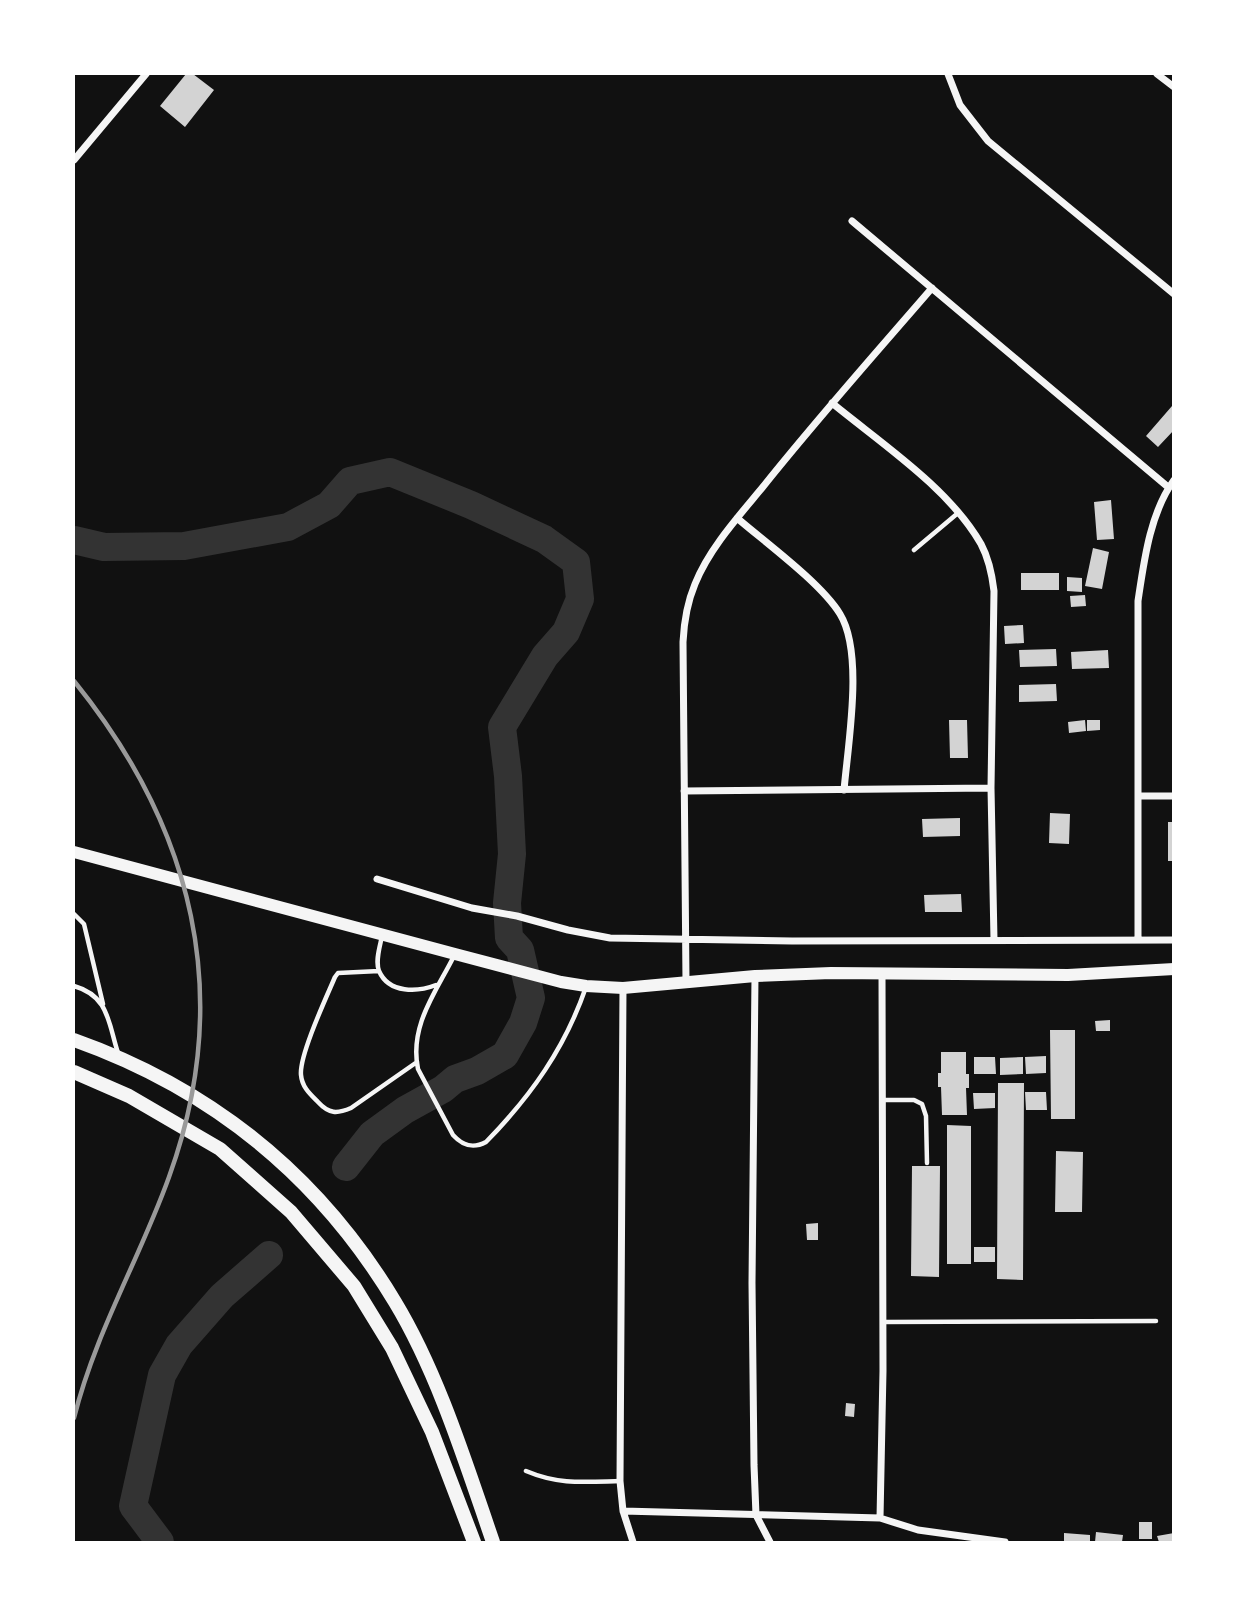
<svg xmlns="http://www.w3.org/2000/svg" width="1247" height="1616" font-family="Overpass,sans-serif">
<rect width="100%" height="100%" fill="#111"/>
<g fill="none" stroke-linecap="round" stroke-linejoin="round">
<path stroke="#333" stroke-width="28" d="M74 540 104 547 184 546 288 527 329 505 350 481 390 472 471 505 544 539 576 562 580 599 566 632 545 656 502 727 508 776 512 854 507 903 509 938 520 950 531 998 523 1023 505 1055 477 1071 455 1079 443 1089 405 1110 372 1134 346 1167
M160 1542 133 1506 162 1375 179 1345 222 1296 269 1255"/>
</g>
<path fill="#d3d3d3" d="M186 74H193L214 90 185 127 160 106Z
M1172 406 1174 430 1158 447 1146 436Z
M1111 500 1114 539 1097 540 1094 502Z
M1093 548 1109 552 1102 589 1085 586Z
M1021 573H1059V590H1021Z
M1067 577 1082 578V592L1067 591Z
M1085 595 1086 606 1071 607 1070 596Z
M1023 625 1024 643 1005 644 1004 626Z
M1056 649 1057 666 1020 667 1019 650Z
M1108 650 1109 668 1072 669 1071 652Z
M1056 684 1057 701 1019 702V685Z
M949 720H967L968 758H950Z
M1085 720 1086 731 1069 733 1068 722Z
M1087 720H1100V730L1087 731Z
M1050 813 1070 814 1069 844 1049 843Z
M960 818V836L923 837 922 819Z
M1168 822H1174V861H1168Z
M961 894 962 912H925L924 895Z
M1110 1020V1031H1096L1095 1021Z
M1050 1030H1075V1119H1051Z
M941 1052H966V1074H969V1088H966L967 1115H942L941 1087H938V1073H941Z
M1046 1056V1073L1026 1074 1025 1057Z
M974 1057H995L996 1074H974Z
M1023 1057V1074L1000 1075V1058Z
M998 1083H1024L1023 1280 997 1279Z
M1025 1092H1046L1047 1110H1026Z
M973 1093H995V1108L974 1109Z
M947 1125 971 1126V1264H947Z
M1056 1151 1083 1152 1082 1212H1055Z
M912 1166H940L939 1277 911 1276Z
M818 1223V1240H807L806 1224Z
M974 1247H995V1262H974Z
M846 1403 855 1404 854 1417 845 1416Z
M1139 1522H1152V1539H1139Z
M1096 1532 1123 1535 1122 1542H1095Z
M1064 1533 1090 1535V1542H1064Z
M1174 1533V1542H1159L1157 1536Z"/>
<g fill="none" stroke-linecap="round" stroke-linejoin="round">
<path stroke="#f5f5f5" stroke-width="4.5" d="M914 550 958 513
M74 914 84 924 103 1004
M382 936C380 946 375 961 379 971 389 994 418 992 436 985
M454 956C436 992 409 1026 418 1069L453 1135C463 1146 473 1149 486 1142 531 1096 565 1048 586 987
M379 971 338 973 335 977C326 998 299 1056 301 1075 302 1087 310 1094 318 1102 329 1114 337 1114 351 1108L417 1062
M74 986C109 996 108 1022 118 1053
M883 1100H914L922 1104 926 1116 927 1163
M883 1322 1156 1321
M526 1471C559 1485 584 1482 620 1481"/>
<path stroke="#f5f5f5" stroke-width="7" d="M948 74 960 105 988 141 1174 294
M1157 74 1174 87
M74 160 146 74
M852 221 1168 487
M832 403C882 444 949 488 981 544 989 559 992 574 994 591L991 788 994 940
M737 518C766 543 821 583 840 614 864 653 848 744 844 790
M684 791 991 788
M1139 796H1174
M377 879 472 908 517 916 568 930 610 938 792 941 1174 940
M1138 940V601C1144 561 1150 513 1174 480
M755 976 752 1283 754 1465 756 1515 770 1542
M686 982 683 642C684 622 687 603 695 584 709 549 738 517 762 488 817 419 875 354 932 288
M623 988 620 1481 623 1511 633 1542
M623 1511 880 1518 918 1530 1005 1542
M880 1518 883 1371 882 973"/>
<path stroke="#f5f5f5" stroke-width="12" d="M74 852 455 954 561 982 586 986 623 988 755 976 831 973 1068 975 1174 969"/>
<path stroke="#f5f5f5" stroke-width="14" d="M74 1040C212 1089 320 1177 395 1302 438 1373 466 1464 493 1542
M74 1072 129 1096 220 1149 291 1212 354 1286 392 1348 432 1432 474 1542"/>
<path stroke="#9a9a9a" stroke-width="4.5" d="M74 681C193 828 235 995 169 1177 140 1258 95 1333 74 1418"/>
</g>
<rect width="1247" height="1616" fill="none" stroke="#ffffff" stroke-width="150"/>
</svg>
